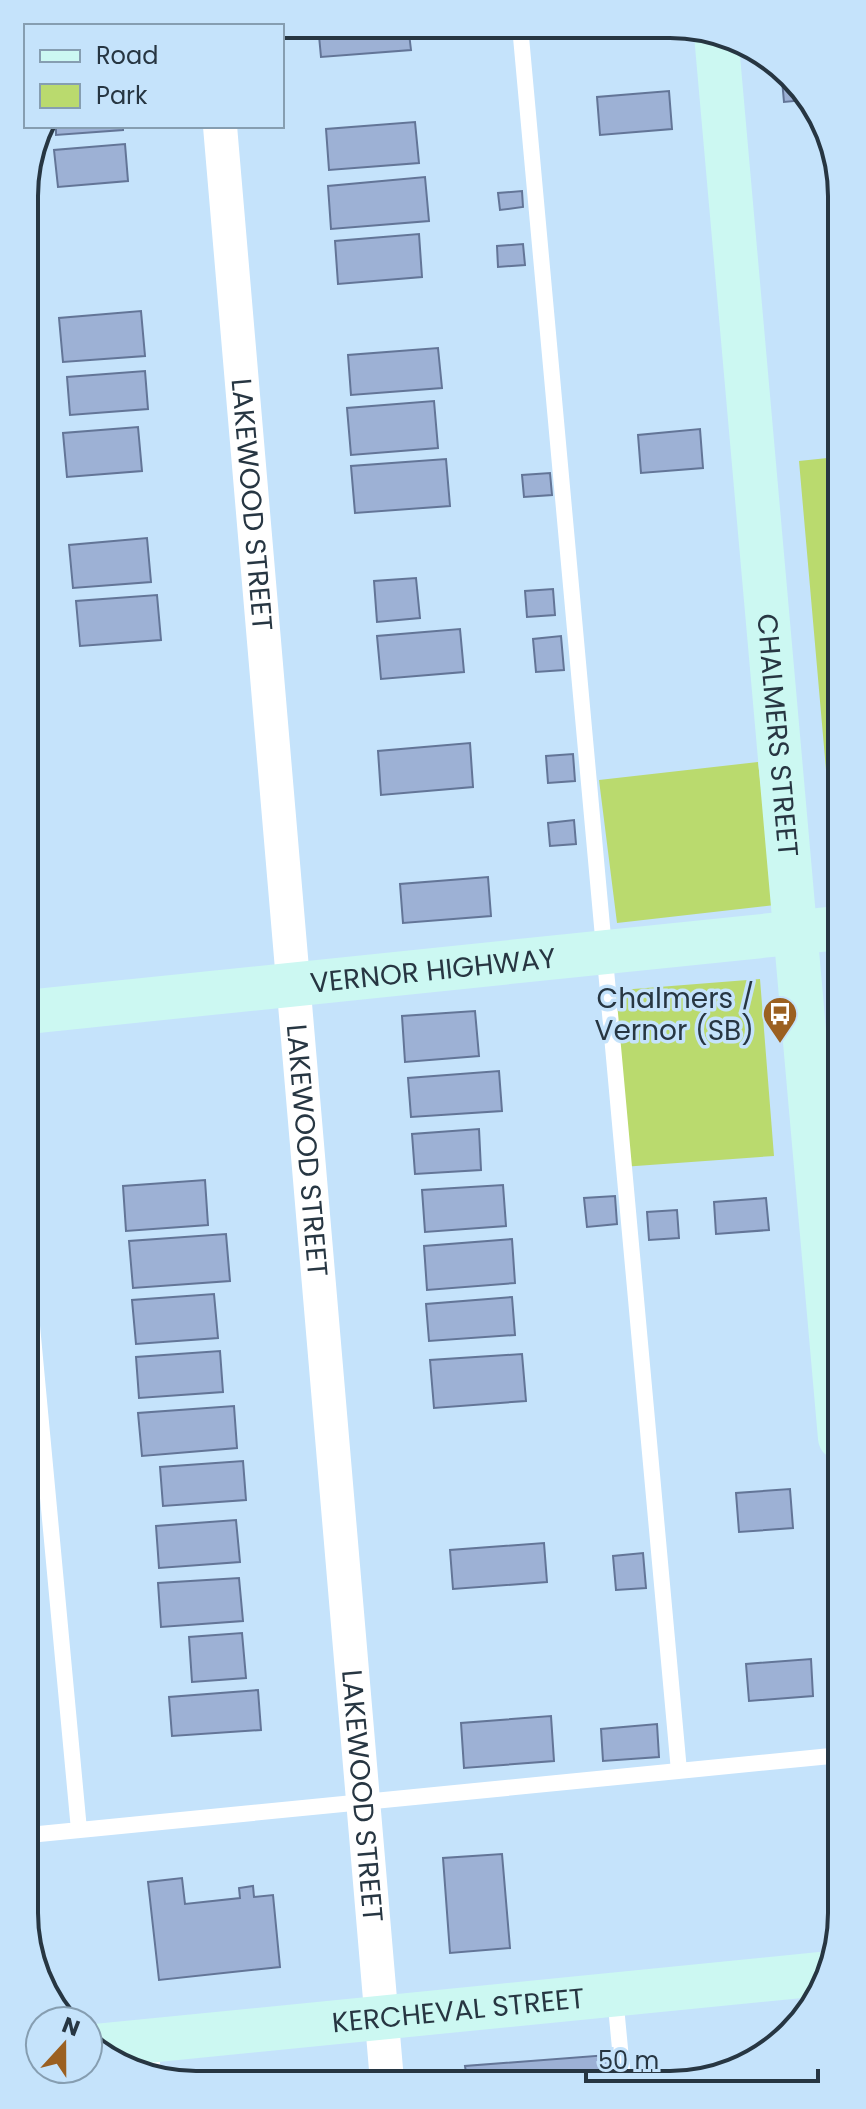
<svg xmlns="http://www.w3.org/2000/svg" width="866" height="2109" font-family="Poppins,sans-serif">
<rect width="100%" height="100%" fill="#c5e3fb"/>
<path fill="#bada6e" d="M837 457 838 884H836L799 461Z
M758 762 775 905 617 923 599 780Z
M760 979 774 1156 622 1167 608 991Z"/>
<path fill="#9db1d5" stroke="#637597" stroke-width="2" d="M318 25H408L411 50 321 57Z
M781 69 791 74 806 100 784 102Z
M669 91 672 129 600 135 597 97Z
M415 122 419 163 329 170 326 129Z
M56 126H123V130L56 135Z
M125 144 128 181 58 187 54 150Z
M425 177 429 221 331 229 328 186Z
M522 191 523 207 500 210 498 193Z
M419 234 422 277 338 284 335 241Z
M523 244 525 265 498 267 497 246Z
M141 311 145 356 63 362 59 318Z
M438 348 442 388 351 395 348 355Z
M145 371 148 409 70 415 67 377Z
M434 401 438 448 351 455 347 408Z
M138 427 142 471 67 477 63 433Z
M700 429 703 468 641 473 638 435Z
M446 459 450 506 355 513 351 466Z
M550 473 552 495 524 497 522 475Z
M147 538 151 582 73 588 69 545Z
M416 578 420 618 377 622 374 581Z
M553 589 555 615 527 617 525 591Z
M157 595 161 640 80 646 76 601Z
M460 629 464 672 381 679 377 636Z
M561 636 564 670 536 672 533 639Z
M470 743 473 787 381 795 378 751Z
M573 754 575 781 548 783 546 756Z
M574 820 576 844 550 846 548 823Z
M488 877 491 916 403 923 400 884Z
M475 1011 479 1056 405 1062 402 1016Z
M499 1071 502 1111 411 1117 408 1078Z
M479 1129 481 1170 415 1174 412 1134Z
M205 1180 208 1225 126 1231 123 1186Z
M503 1185 506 1226 425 1232 422 1190Z
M615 1196 617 1224 587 1227 584 1198Z
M766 1198 769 1230 716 1234 714 1202Z
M677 1210 679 1238 649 1240 647 1212Z
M226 1234 230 1281 133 1288 129 1241Z
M512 1239 515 1283 427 1290 424 1246Z
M214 1294 218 1338 136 1344 132 1300Z
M512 1297 515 1335 429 1341 426 1304Z
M220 1351 223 1392 139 1398 136 1357Z
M522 1354 526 1401 434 1408 430 1360Z
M234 1406 237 1448 142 1456 138 1413Z
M243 1461 246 1500 163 1506 160 1467Z
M790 1489 793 1528 739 1532 736 1493Z
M236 1520 240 1562 159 1568 156 1526Z
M544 1543 547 1582 453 1589 450 1550Z
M643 1553 646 1588 616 1590 613 1556Z
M239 1578 243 1621 161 1627 158 1583Z
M242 1633 246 1678 192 1682 189 1637Z
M811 1659 813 1696 749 1701 746 1664Z
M258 1690 261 1730 172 1736 169 1697Z
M551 1716 554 1761 464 1768 461 1723Z
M657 1724 659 1757 603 1761 601 1729Z
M502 1854 510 1948 450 1953 443 1858Z
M182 1878 185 1904 240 1898 239 1888 253 1886 254 1897 273 1895 280 1967 159 1980 148 1882Z
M608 2055 610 2080H467L465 2066Z"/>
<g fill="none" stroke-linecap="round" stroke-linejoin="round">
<path stroke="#fff" stroke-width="16" d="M520 26 679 1771
M28 1283 79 1830
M29 1835 841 1755
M615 1996 623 2080
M149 2043 154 2077"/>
<g stroke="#fff" stroke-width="34">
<path d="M211 24V26"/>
<path id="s1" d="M220 126 387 2081"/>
</g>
<g stroke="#ccf8f2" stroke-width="44">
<path id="s2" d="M716 34 840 1438"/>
<path id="s3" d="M27 1012 839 928"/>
<path id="s4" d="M96 2046 821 1974"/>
</g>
</g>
<defs>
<symbol id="bus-pin" viewBox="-11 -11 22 30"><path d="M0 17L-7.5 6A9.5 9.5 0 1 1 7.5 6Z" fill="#9b6021" stroke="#c5e3fb"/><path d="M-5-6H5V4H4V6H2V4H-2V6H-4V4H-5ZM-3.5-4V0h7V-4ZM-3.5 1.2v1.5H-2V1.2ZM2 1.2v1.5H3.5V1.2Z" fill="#fff"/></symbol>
</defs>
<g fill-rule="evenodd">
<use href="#bus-pin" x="760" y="994" width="40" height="54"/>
</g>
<g text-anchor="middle" stroke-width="7" stroke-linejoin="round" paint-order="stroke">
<g font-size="28" fill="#273642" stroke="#c5e3fb">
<text dy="10" stroke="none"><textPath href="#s1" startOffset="380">LAKEWOOD STREET</textPath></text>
<text dy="10" stroke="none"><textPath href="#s2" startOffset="704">CHALMERS STREET</textPath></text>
<text dy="10" stroke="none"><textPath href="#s3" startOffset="408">VERNOR HIGHWAY</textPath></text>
<text dy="10" stroke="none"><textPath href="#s1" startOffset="1028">LAKEWOOD STREET</textPath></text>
<text dy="10" stroke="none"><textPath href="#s1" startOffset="1676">LAKEWOOD STREET</textPath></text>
<text dy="10" stroke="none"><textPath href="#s4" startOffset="364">KERCHEVAL STREET</textPath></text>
</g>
<g font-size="28" fill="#273642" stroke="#c5e3fb" text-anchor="end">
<text x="754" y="1008">Chalmers /<tspan x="754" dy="32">Vernor (SB)</tspan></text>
</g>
</g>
<path d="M0 0H866V2109H0ZM196 38H670A158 158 0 0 1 828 196V1913A158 158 0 0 1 670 2071H196A158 158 0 0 1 38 1913V196A158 158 0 0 1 196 38Z" fill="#c5e3fb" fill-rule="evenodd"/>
<path fill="none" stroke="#273642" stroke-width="4" d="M196 38H670A158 158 0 0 1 828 196V1913A158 158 0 0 1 670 2071H196A158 158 0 0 1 38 1913V196A158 158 0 0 1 196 38Z"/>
<rect x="24" y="24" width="260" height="104" fill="#c5e3fb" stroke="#869eb1" stroke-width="2"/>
<rect x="40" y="50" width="40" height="12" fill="#ccf8f2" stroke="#869eb1" stroke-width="2"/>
<text x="96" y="64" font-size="24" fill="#273642">Road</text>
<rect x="40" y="84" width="40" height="24" fill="#bada6e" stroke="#869eb1" stroke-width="2"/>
<text x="96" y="104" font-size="24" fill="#273642">Park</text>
<g transform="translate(64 2045) rotate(21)"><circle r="38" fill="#c5e3fb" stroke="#869eb1" stroke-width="2"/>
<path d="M0-6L14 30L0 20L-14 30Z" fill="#9b6021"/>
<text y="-12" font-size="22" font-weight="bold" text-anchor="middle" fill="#273642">N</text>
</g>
<path d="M586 2069v12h232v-12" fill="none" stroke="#273642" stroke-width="4"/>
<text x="598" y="2069" font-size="24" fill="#273642" stroke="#c5e3fb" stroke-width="6" paint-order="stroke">50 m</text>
</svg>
